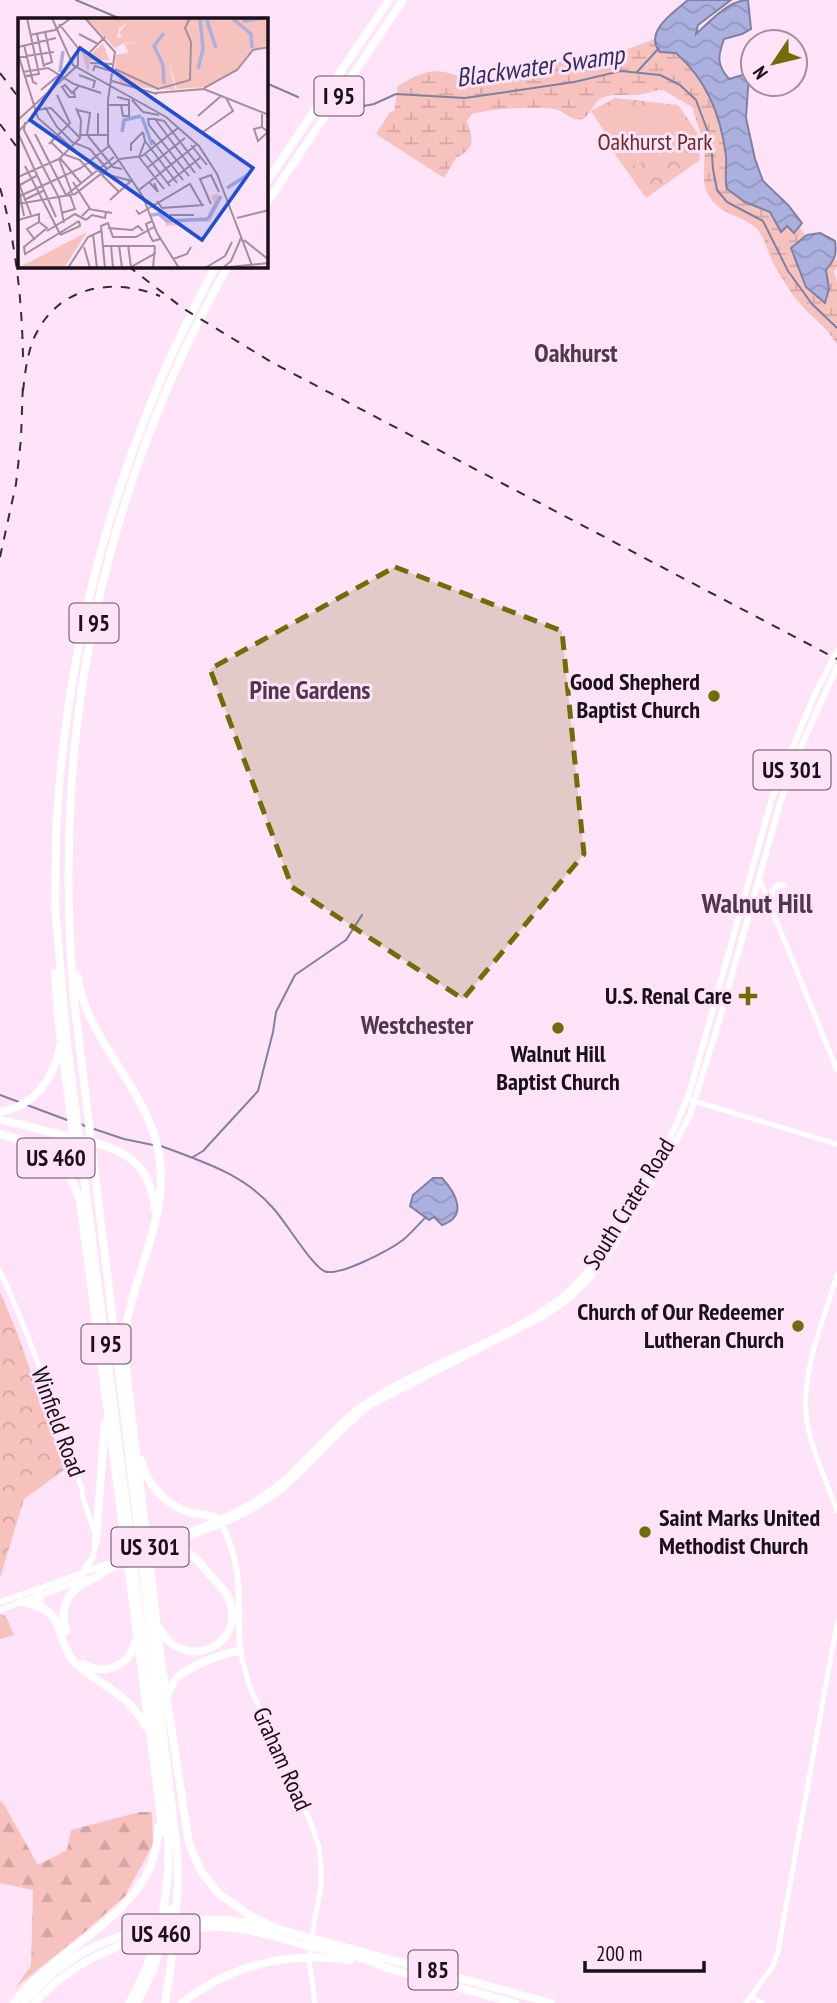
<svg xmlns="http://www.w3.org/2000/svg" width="837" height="2003" font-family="'PT Sans Narrow',sans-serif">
<defs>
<pattern id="forest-firs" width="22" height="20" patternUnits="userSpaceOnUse" patternTransform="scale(1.75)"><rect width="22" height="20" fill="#f7c2bd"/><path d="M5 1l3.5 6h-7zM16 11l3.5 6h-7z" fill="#d3a6a2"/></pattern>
<pattern id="wetland-marsh" width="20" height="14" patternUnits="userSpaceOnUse" patternTransform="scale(1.75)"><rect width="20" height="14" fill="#f7c2bd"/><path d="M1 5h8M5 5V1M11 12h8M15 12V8" fill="none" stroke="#d3a6a2"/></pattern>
<pattern id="park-crowns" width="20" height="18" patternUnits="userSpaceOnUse" patternTransform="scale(1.75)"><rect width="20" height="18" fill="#f7c2bd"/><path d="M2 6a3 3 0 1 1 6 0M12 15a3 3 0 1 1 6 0" fill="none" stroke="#d3a6a2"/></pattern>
<pattern id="water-waves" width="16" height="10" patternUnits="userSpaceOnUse" patternTransform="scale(1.75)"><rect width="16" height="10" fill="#abb0de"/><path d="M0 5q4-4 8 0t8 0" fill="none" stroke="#9396be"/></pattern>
</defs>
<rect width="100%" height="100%" fill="#ffe3f9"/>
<path fill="url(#forest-firs)" d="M2 1801 38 1865 67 1850 71 1830 140 1812H152L153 1844 125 1896 87 1930 15 1988 31 1966 33 1890 0 1883V1802Z"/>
<path fill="url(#wetland-marsh)" d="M655 39 656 47 660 52 676 53C707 80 721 115 726 156 727 167 724 179 727 189L745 202 770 212 780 231 787 225 794 233 799 227 806 236 791 248 827 302 829 289 826 270 837 257V266L834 272 837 283V344C828 330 816 320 804 308 792 296 782 278 773 263 768 254 765 237 757 229 742 214 722 217 709 196 700 183 706 164 704 149 702 134 696 121 692 107L663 90C655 90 649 93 642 94 629 97 611 92 600 99 592 104 591 116 582 119 573 122 566 113 558 110 541 105 489 109 472 114L467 121C473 140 476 148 456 158L444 178 376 134 390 112 394 111 398 86C420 73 433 66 458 76 466 79 475 82 484 81 502 78 517 67 535 64 551 61 567 64 583 61 608 57 631 48 655 39Z"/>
<path fill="url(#park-crowns)" d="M615 98 678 105 698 134 700 160 646 198 605 140 606 134 591 111Z
M0 1292 16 1330 65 1469 24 1499 0 1578Z
M0 1614 6 1616 14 1635 0 1639Z"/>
<path fill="#f7c2bd" d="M626 106C654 107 665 110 682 132L638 166 633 165 604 118 611 112Z"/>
<path fill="url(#water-waves)" stroke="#7f80a3" stroke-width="2" d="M688 0H731L698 25 696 34C710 22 728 0 748 0L751 29 742 34 724 39C718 56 716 64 729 79L749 73 746 118 755 159 763 181 788 205 802 223 794 233 787 226 781 232 770 212 745 202 727 189C724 179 727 167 726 156 721 115 707 80 676 53L660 52C643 32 674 12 688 0Z
M820 233 835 241C837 256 835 258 826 270L829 289 825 303 806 287 791 248 807 235Z
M433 1178H442C455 1192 469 1216 442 1225L434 1217 429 1220 410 1206 413 1195Z"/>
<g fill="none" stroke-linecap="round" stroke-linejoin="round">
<path stroke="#7f80a3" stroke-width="2" d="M76 0 121 19
M637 72 659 48
M266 83 298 97
M348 109 374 104 396 94 465 98 574 82 621 71 660 75 680 85 696 100 711 140 713 169 717 190 727 202 763 221 788 271 812 304 837 328
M0 1095 19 1102
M27 1105 67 1120
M81 1124 85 1126
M94 1129 124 1139 153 1145
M161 1146C201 1161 244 1174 273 1208 286 1222 310 1263 324 1271 338 1278 391 1249 403 1240 411 1233 418 1225 426 1217
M193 1157 203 1151 258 1091 273 1032 276 1012 295 975 346 940 362 915"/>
<path stroke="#fff" stroke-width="5" d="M759 878 837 1070
M687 1099 837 1144
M0 1271C33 1341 56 1416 82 1489L83 1498 95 1534
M837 1275C825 1315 802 1371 806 1412 809 1446 826 1479 837 1511
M240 1651 249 1685 311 1823 319 1847 321 1866V1887L314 1923 309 1960 315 2003
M751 1996 762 2003
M746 2003 773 1966 778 1951 837 1623"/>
<path stroke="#fff" stroke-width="6" d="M751 906 754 902 760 901 771 909
M771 909 772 891 777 886 784 885
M221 1523C246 1572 236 1600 240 1651
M160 1548C201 1532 246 1518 281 1490 313 1463 338 1430 371 1405L544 1316 567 1300 587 1282 614 1246 672 1149 690 1115 720 1018 780 803 799 751 837 667
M82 1573 93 1557 96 1541
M98 1574 130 1561
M0 1602C57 1583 113 1562 168 1540 201 1527 235 1515 264 1495 304 1468 330 1426 370 1400 423 1366 485 1347 539 1313 585 1285 607 1247 634 1202 658 1164 678 1127 692 1084L772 798 814 696 837 651
M0 1610 85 1579"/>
<path stroke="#fff" stroke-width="8" d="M266 183 389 0
M266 204 403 0
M55 905 66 1035 168 1835C171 1894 159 1951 129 2003
M55 907C56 877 55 847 57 817 69 623 123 436 216 266
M55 973 58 1017 74 1141
M77 975C87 1042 147 1087 159 1154 171 1223 125 1284 124 1352L162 1668 189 1843 201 1871 218 1893 249 1915 278 1929
M0 1112C34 1106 54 1079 60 1047
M0 1120C21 1124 42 1130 63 1135 110 1146 150 1152 155 1210
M0 1134C43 1145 66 1156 80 1201L163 1832
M81 1195 82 1213
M141 1460C147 1485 166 1506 192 1513 201 1515 210 1514 218 1519
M96 1541 105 1422
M152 1552C163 1553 172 1546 183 1550 195 1555 203 1567 211 1576 218 1584 227 1591 230 1601 246 1647 182 1673 159 1628
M37 1590 41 1607
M22 1602C69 1611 52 1632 73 1661 98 1685 129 1693 145 1726
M66 1631C61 1616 63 1599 77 1588 84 1582 94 1580 102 1573
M83 1664C104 1676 129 1667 135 1642
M167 1696C170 1689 173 1682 178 1677 190 1666 224 1652 240 1651
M383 1967 515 2003
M14 2003C58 1942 159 1913 158 1827
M24 2003C65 1953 110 1934 172 1925 190 1922 207 1919 225 1920 243 1921 261 1925 278 1929L551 2003
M35 2003C73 1960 123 1940 179 1931 193 1929 207 1926 221 1927 250 1928 277 1938 305 1945 332 1951 361 1955 386 1968
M137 2003 154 1968 171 1909
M165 2003 171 1965 178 1884 177 1850 74 1000C68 932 67 862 71 794 81 611 138 425 228 266
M182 2003C231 1964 289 1952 350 1960"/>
<path stroke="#372b35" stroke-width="2" stroke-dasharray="9 9" stroke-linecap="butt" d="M0 73 19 98
M0 124 19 150
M0 188C16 242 22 301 23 357
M128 266 184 309 273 363 837 659
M23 391C25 373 27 355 34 338 57 286 112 277 160 296
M0 557 16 484 21 439 23 382"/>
</g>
<path fill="#736b05" fill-opacity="0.2" stroke="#736b05" stroke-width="5" stroke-dasharray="14 9" stroke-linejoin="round" d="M395 567 562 631 584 854 463 999 292 887 210 669Z"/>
<g fill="#736b05" stroke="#ffe3f9" stroke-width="2.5">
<circle cx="714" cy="696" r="7"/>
<path d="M744.5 985.5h7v7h7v7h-7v7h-7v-7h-7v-7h7z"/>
<circle cx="558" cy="1028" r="7"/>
<circle cx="798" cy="1326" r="7"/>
<circle cx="645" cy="1532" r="7"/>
</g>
<g text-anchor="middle" stroke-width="6" stroke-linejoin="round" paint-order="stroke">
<g fill="#ffe3f9" stroke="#5e4f5c" stroke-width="2">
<rect x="314.5" y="76.5" width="49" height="39" rx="5"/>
<rect x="69.5" y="603.5" width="49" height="39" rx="5"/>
<rect x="753.5" y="750.5" width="77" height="39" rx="5"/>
<rect x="17.5" y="1138.5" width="77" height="39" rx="5"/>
<rect x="81.5" y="1324.5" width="49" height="39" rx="5"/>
<rect x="111.5" y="1527.5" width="77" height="39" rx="5"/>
<rect x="122.5" y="1914.5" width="77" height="39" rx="5"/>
<rect x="408.5" y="1950.5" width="49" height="39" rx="5"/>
</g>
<g font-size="23" font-weight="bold" fill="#191018">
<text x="339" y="104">I 95</text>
<text x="94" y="631">I 95</text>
<text x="792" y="778">US 301</text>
<text x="56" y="1166">US 460</text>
<text x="106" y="1352">I 95</text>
<text x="150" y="1555">US 301</text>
<text x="161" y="1942">US 460</text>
<text x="433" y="1978">I 85</text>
</g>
<g font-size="24" fill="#6d2b27" stroke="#ffe3f9">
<text x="655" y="150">Oakhurst Park</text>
</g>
<g font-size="24" font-weight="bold" fill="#191018" stroke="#ffe3f9" text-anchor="end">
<text x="700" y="690">Good Shepherd<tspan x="700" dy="28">Baptist Church</tspan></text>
<text x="732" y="1004">U.S. Renal Care</text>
<text x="558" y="1062" text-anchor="middle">Walnut Hill<tspan x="558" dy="28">Baptist Church</tspan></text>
<text x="784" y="1320">Church of Our Redeemer<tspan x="784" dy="28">Lutheran Church</tspan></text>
<text x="659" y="1526" text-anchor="start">Saint Marks United<tspan x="659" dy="28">Methodist Church</tspan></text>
</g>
<g font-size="24" fill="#191018" stroke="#ffe3f9">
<text transform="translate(629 1204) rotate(-58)" y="8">South Crater Road</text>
<text transform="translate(58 1422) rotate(70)" y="8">Winfield Road</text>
<text transform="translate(282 1759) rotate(66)" y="8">Graham Road</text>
</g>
<g font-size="26" font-style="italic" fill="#2e2e66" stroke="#ffe3f9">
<text transform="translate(540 66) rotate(-8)" y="9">Blackwater Swamp</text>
</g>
<g font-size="26" font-weight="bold" fill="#4e384a" stroke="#ffe3f9">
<text x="576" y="362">Oakhurst</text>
<text x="310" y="699">Pine Gardens</text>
<text x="417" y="1034">Westchester</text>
</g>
<g font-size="28" font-weight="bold" fill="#4e384a" stroke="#ffe3f9">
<text x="757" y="913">Walnut Hill</text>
</g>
</g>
<g transform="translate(18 18)">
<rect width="250" height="250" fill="#ffe3f9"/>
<path d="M69 214 46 250H2V249Z" fill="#f7c2bd"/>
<path d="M124 0H164L155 42 98 49V37L111 35 106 25 133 26 122 8 106 20 101 15 109 5ZM85 25 91 42H72L70 55 63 32 70 39Z" fill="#f7c2bd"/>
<path d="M200 175 202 184 192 204 161 203 162 207 148 208 145 196 150 201 187 202 196 185 193 178Z" fill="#f7c2bd"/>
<path d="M68 0H124L113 11 109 5 101 10 99 21 122 8 134 26 108 24 97 30Z" fill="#f7c2bd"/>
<path d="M146 0H250V27L234 32 219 51 185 69 159 71 149 37ZM145 15 157 72 104 68 97 53 98 37 111 35 115 27 128 23 137 28Z" fill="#f7c2bd"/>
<path fill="none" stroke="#abb0de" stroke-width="3.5" d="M188 0 198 30M214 0 233 16 234 30M225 3 246 0M180 51 185 31 182 0M42 54 45 33M146 66 145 47 136 28 146 15M124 99 134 127M104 114 106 102 123 98M209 170 231 156M133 197 141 196 149 203 190 201M190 201 203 178"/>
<path fill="none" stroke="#a38f9f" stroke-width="2" d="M34 0 55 47 148 99 181 128 199 156 235 250M67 0 97 34 90 82V126L125 179 139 215 161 250M19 16 26 49M61 16 80 26M12 17 37 12 53 0M6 27 15 64 19 66M0 29 38 20M0 36 20 100 83 155 114 163M70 36 87 19M1 39 36 34M72 45 94 46M26 47 34 44 27 14M97 51 140 71 172 62 173 24 167 10 172 0M75 53 77 48 96 54M5 54 30 50 56 66 83 75M61 57 77 63 75 70M7 58 21 56 9 0M94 63 139 76M186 70 219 52 235 32 251 29M23 72 41 57M56 74 57 79H51L44 69 47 67 54 75 61 68M137 75 186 71 251 97M99 79 111 82V98H105L103 87M114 82 125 94 141 97M90 87H112M27 89 39 109 54 124 72 131 89 151M18 92 33 90 62 120M59 92 72 95 69 117M180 98 203 78M137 101H130L131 107 171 158M137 101 146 103 183 151M137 101 177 155M0 102 60 47V30L41 6M7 104 6 112 41 180 46 205M244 109 250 114 240 123 236 111 244 109V96M0 114 18 95M185 114 215 93 208 80M0 115 38 199M17 116 48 177M62 117H89M80 117V95M70 118 95 149 104 151M134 122 165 162M127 123 159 165M33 124 45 136 62 142 75 157M31 126 52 105 39 77M173 127 189 147M113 133V126L125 114M127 136 152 168M121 139 146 171M121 139 127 123 125 114M42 140 63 165M41 141 54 175M7 148 42 216M129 150 167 120M83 156 101 174M0 159 41 141 62 120 63 102 58 90M0 163 13 197M55 164 72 191M131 164 140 174 136 165M150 165 183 139M0 168 6 198M0 168 20 157M121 172 178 127M2 178 63 150 91 128M47 178 96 139M6 182 27 172M92 182 113 163M139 183 144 190 186 187M0 186 57 176 102 141 124 138 160 110M193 186 182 161 193 157 201 174M118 192 121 196 172 166 184 187M43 195 57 191 52 177M152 197H176M64 198 71 191 94 195M219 200 251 192M0 202 21 196V204L29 210 6 229 7 236 61 203M68 202 74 197 87 200 88 194M134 203 128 206 132 218 135 223 142 221M90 210 114 212 120 208 125 213M29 213 57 196 68 202M75 216 79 250M42 217 62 208 61 203M17 222 9 211 21 204M226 222 251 242M93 227 95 250M101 227 104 250M110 227 113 249M84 228H137M66 229 72 250M155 241 169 236 173 229M206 249 213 243 223 220M50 250 70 219 83 213M87 250 83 208 90 205 95 219H118L136 209M111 250 138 235M135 250 137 228M187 250 207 238 214 224M202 250 251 245"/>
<path fill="#1d4ed8" fill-opacity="0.15" stroke="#1d4ed8" stroke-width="3.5" d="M62 30 235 150 184 222 12 102Z"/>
<rect width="250" height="250" fill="none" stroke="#191018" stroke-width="3.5"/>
</g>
<g transform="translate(774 63) rotate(235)"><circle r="33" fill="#ffe3f9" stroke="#a38f9f" stroke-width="2"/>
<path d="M0-5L12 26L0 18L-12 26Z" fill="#736b05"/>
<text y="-10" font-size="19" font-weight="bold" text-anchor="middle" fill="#191018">N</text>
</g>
<path d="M585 1961v10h119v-10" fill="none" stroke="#191018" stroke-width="3.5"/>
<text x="596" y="1961" font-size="21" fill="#191018" stroke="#ffe3f9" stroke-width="5" paint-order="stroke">200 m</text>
</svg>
